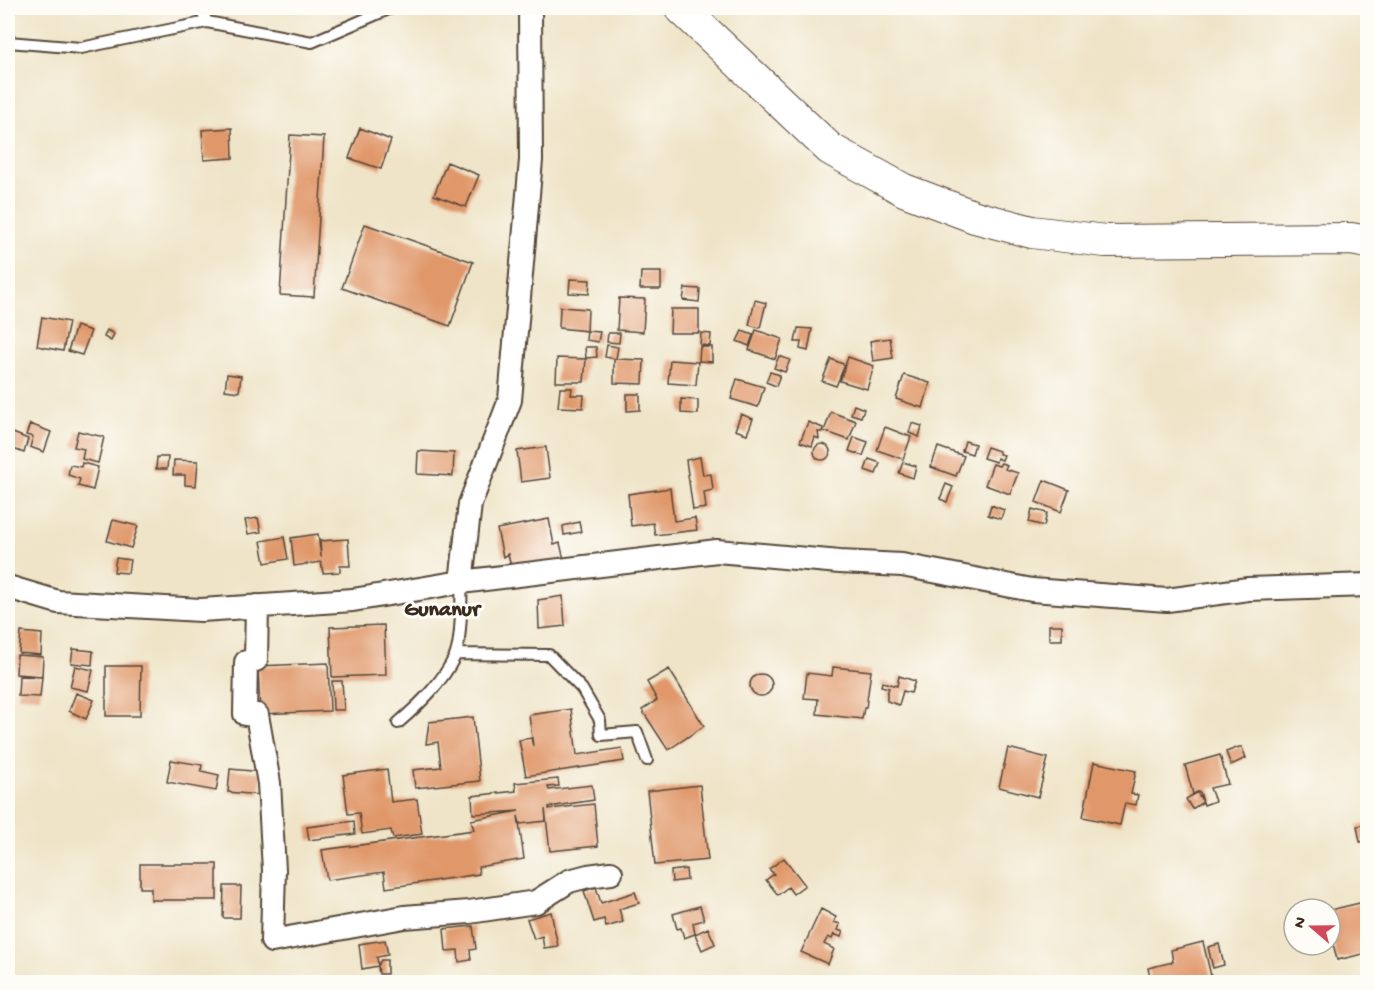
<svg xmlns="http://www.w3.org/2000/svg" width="1375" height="990" font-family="'Gochi Hand',sans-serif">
<rect width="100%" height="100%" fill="#fdfcf7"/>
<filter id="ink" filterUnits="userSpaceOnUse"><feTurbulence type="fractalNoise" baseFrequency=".0167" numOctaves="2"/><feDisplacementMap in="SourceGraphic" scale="12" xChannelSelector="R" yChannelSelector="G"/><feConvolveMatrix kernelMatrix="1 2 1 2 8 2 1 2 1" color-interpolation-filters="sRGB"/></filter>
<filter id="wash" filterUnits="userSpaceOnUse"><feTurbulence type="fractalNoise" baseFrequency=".008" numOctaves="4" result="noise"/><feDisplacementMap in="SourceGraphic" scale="24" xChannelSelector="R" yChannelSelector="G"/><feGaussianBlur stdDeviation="1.35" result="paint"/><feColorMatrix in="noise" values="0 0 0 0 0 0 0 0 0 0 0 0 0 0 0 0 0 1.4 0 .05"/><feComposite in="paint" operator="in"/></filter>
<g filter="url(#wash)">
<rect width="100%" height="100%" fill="#efe4c8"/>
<g id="blocks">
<path fill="#e09769" d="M232 128 233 158 204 160 202 130Z
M360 128 391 140 381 169 349 158Z
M290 135 324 137 314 297 280 295Z
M447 162 479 175 466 207 434 195Z
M365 224 473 262 450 326 342 288Z
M641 272H661V289H640Z
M570 279 590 280 589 294 569 293Z
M685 288 700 289 699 302 683 300Z
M619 298 645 299 643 332 617 330Z
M755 300 766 303 760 328 749 325Z
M560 307 588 309 587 331 600 332 598 342 586 340 587 331 559 328Z
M671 309H699V333H670Z
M42 317 69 322 63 351 37 346Z
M76 326 91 331 82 355 68 351Z
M798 328 812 329 808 351 800 349 801 342H795Z
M107 330 114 334 111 341 104 337Z
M756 330 782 339 775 359 749 350Z
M742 331 753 335 749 346 737 341Z
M608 333H620L619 343 607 342Z
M701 333 711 334 710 346 700 345Z
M890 338 893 358 873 361 870 341Z
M607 345 618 347 616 359 644 360 643 384 614 383V359H616L605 357Z
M585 347H596L597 357 586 358Z
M700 347H712V362L699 361Z
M779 356 790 360 785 372 774 368Z
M848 357 874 366 867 389 840 381Z
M557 358 586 359 584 382H556Z
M831 359 845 365 836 386 822 381Z
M670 360 698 362 696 385 668 383Z
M770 372 780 375 776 386 766 382Z
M227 374 241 376 239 392 225 390Z
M904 375 930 383 923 408 896 399Z
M737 379 764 387 758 407 731 399Z
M560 388H572L571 395H584L583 408 558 407Z
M627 394H640V410L627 411Z
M681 399 698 400V414L681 413Z
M854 405 864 409 861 417 851 414Z
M831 412 856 421 849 440 824 431Z
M741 414 753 419 747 434 735 430Z
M808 422 823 428 822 432H818L819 439 815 437 812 446 800 442Z
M912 423 922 426 919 437 909 433Z
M30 424 51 432 44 452 30 447 33 437 26 435Z
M885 427 911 437 903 459 877 450Z
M8 431 28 439 24 453 8 447Z
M78 431 104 437 98 463 82 459 84 449 74 447Z
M854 437 868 442 863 456 849 451Z
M965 441 975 444 972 454 962 451Z
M814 452a8 8 0 1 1 16 0a8 8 0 1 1-16 0Z
M546 447 550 478 521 482 517 451Z
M938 447 964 456 956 476 931 467Z
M987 447 999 451V454L1004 455 1002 460 997 458 996 462 983 458Z
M418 451 454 453 453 476 417 474Z
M157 457H168L167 469H156Z
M700 457 703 475 711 474 713 490 704 492 706 508 693 510 686 460Z
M869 459 880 463 876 474 865 470Z
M174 460 198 461 196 486 185 485V475H173Z
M903 462 916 466 913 478 899 473Z
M82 463 98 467 93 490 78 486 80 479 68 475 70 465 81 467Z
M1001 463 1007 465 1005 469 1018 473 1010 494 985 485 993 464 999 466Z
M1044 480 1069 490 1061 512 1036 502Z
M946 484 953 487 947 502 940 499Z
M670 488 674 521 695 518 697 530 655 535 653 523 631 526 628 494Z
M991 505 1004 510 1001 519 988 515Z
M1032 509 1047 513 1044 526 1029 522Z
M258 518 261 532 248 534 245 520Z
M549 519 554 545 560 543 564 560 512 570 508 554 503 557 497 529Z
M113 520 138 526 131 548 107 541Z
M579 522 581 532 564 535 563 526Z
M318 534 321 557 320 541 348 539 350 566H340V572L323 573 321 562 294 566 291 538Z
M284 537 288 559 265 563 261 541Z
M116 558 130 560 128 573 114 572Z
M563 596 565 626 539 629 538 600Z
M384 625 386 675 332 677 330 627Z
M1049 625H1062V640H1049Z
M21 632 42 634 41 655 19 653Z
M73 649 93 651 92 665 71 663Z
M17 655 43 657 42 676 16 674Z
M328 663 330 711 260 714 258 666Z
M75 666 93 670 88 691 70 687Z
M106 666H141L140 716H106Z
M833 667 871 671 866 708H864L862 719 817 714 818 699 804 698 807 673 832 676Z
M669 669 704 726 668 750 642 710 657 700 647 682Z
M750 685a11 11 0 1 1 22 0a11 11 0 1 1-22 0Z
M19 676 42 677 40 697 18 696Z
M899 676 915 681 911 693 903 691 899 705 887 701V693L889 688 881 686 882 682 897 686Z
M332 681H342L344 710H333Z
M76 693 94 700 86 719 69 711Z
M571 709 577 755 622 748 624 761 526 776 519 740 531 738 533 746 529 715Z
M473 717 480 781 415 788 413 770 441 767 438 742 426 744 429 722Z
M1239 747H1242L1246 758 1231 765 1226 752Z
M1008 748 1048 758 1038 797 999 787Z
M1220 755 1228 784 1210 788 1215 801 1204 805 1203 802 1192 809 1186 799 1197 792 1203 802 1200 792H1199L1193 794 1185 765Z
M171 760 202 765 201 771 219 775 216 791 167 782Z
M1094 762 1136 771 1131 794 1138 795 1136 805 1125 803 1120 825 1083 817Z
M230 769 262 772 259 795 228 792Z
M387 769 391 802 417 799 422 834 393 838 391 830 362 834 359 813 348 814 343 775Z
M558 779 559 786 548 787 549 790 592 785 594 800 549 807V809L594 804 598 846 550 851 545 809 546 821 520 824 518 816 524 859 478 867 479 874 386 888 384 872 327 880 322 850 474 830 471 820 519 811 473 814 472 796 516 791 515 783Z
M700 785 708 860 655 865 647 791Z
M354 821 355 834 309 840 307 827Z
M1368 824V840L1360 842 1357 826Z
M784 858 805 885 793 894 788 887 778 895 766 880 774 874 769 869Z
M140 864H217V900H151V888H140Z
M686 869 687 880 672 882 671 871Z
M224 886H241L240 918H223Z
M596 887 601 903 635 892 639 903 619 909 623 922 606 927 604 919 594 922 584 891Z
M1368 901V953L1337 960 1330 931V910Z
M700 906 704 920 693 923 695 934 684 938 681 928 677 929 673 914Z
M821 909 836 917 834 922 840 924 838 930 843 932 841 937 834 934 832 939 828 937 824 944 834 949 828 964 801 952Z
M551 912 558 946 544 948 542 936 534 939 527 919Z
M473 926 476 949 470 950 471 960 459 962 458 950 446 951 444 929Z
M708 928 715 944 702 950 695 934Z
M385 940 388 955 377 957 378 966 381 960H387V974H379L378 966 362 969 359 944Z
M1203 942 1211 976 1202 979 1203 982H1151L1148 968 1173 962 1171 950Z
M1219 944 1224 965 1213 968 1208 947Z"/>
</g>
</g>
<g filter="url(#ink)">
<use href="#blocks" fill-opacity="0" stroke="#564638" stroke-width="1.5"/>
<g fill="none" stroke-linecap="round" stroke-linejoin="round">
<defs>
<path id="lane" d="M200 8 207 22
M8 42 81 48 207 22 312 42 391 8
M456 654 549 655 582 689 600 720 601 735 637 732 647 760
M398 723C420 704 442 683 455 656 461 643 462 598 461 582"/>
<path id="street" d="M461 582 470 504 510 400 531 160 530 8
M8 587 58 602 201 610 353 600 461 582 717 551 840 562 902 565 1032 590 1167 600 1248 589 1368 585
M257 606 256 660 246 662 245 714 257 715 269 783 274 870 272 941 404 917 469 912 536 902 569 881 588 876 611 873"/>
<path id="secondary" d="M681 8 830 149 904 190 975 217 1032 232 1105 241 1351 239 1368 242"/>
</defs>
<use href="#lane" stroke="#564638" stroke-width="14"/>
<use href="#street" stroke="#564638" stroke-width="26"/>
<use href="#secondary" stroke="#564638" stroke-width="34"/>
<use href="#lane" stroke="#fff" stroke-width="10"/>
<use href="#street" stroke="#fff" stroke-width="22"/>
<use href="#secondary" stroke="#fff" stroke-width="32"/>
</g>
</g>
<g text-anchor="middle" stroke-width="6" stroke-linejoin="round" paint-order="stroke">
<g font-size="22" font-weight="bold" fill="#3b2a1e" stroke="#fdfcf7">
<text x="442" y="615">Gunanur</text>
</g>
</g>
<rect width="1375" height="990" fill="none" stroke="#fdfcf7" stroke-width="30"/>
<g transform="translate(1312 927) rotate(290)"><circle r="28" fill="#fdfcf7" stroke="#afa8a0" stroke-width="1.5"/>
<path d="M0-4.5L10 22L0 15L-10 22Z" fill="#d1495b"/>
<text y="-9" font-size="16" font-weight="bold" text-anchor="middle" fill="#3b2a1e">N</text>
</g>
</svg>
